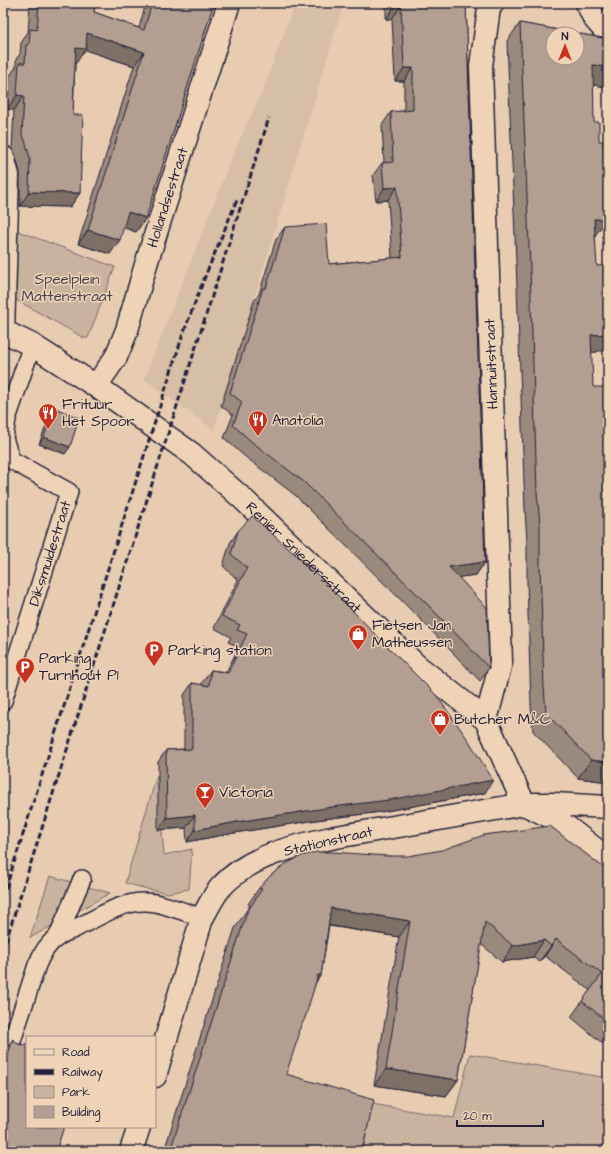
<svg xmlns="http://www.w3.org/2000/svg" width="611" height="1154" font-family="'Architects Daughter',sans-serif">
<rect width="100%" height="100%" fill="#e7ccb1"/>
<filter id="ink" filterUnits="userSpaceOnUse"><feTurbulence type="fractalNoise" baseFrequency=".025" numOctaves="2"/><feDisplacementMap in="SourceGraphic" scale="8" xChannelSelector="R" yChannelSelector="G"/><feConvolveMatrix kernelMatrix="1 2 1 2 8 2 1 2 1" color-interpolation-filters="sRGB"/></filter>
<g filter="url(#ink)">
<path fill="#d7bea7" d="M295 3H344L214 430 144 379 237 145 263 90Z"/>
<path fill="#c9b39f" stroke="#766a6d" d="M15 230 115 267 88 338H84L13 298Z
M157 775 164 855 192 849 189 889 168 893 147 889 125 883Z
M50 876 110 893 30 938Z
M470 1054 608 1078V1151H363L372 1104 454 1118Z"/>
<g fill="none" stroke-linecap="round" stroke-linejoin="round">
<defs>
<g id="service">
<path id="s1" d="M3 701 69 492 11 460 4 438 7 419 32 345"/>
<path d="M57 938 82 879"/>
<path d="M7 1056 37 965C41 955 47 945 56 938 62 933 71 931 78 927 99 917 122 901 146 902 161 902 187 913 202 918"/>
</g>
<g id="minor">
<path d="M587 3 594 18 608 34"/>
<path d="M3 157 8 175 3 331"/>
<path id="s2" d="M96 386 116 357 127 330 147 261 229 3"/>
<path d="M486 720 501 662 481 66 489 8 493 3"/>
<path d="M524 804 547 815 567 827 608 859"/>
<path d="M529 804H554L608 807"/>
</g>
<g id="tertiary">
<path id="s3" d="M3 331 32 345 96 386 192 454 243 499 416 665 486 720 524 804 336 837C295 846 250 855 221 887 213 896 208 908 202 918L155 1076"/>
<path d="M131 1151 139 1127"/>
</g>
</defs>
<use href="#service" stroke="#22223b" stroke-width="20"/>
<use href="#minor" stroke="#22223b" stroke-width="25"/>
<use href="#tertiary" stroke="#22223b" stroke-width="25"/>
<use href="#service" stroke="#efd3b6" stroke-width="17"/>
<use href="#minor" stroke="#efd3b6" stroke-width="22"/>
<use href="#tertiary" stroke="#efd3b6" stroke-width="22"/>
<path stroke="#22223b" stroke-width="3" stroke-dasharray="6 3" stroke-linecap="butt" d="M3 897 183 334 206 274 237 200
M3 950 269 118"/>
</g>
<path fill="#9a897d" stroke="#22223b" d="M28 3H95L94 12 139 28 146 3H214L146 218 136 232 123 227 110 254 78 244 134 66 85 50 76 63H75L73 115 80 193 70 207 20 206V172L15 154 12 149 14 110 7 109 9 77 16 67V59L20 54 21 43 28 32 30 5Z
M386 3H466L485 562 476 575 458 577 489 668 480 681 423 622 295 495 243 455 224 438 233 415 221 406 254 301 259 294 276 239 285 227 329 264 392 258 388 200 376 201 373 175 382 163 384 162 382 125 391 112 404 111V81H395L392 19H386Z
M520 23 608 39V87L593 85 595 235 598 351 597 352H591L608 782 578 778 533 731 531 705 527 582V542L525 510 517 286 507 41Z
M55 408 65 454 39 444 50 415Z
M238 531 485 793 381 812 323 819 228 834 187 842 186 828 158 830V762L166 750 184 749V695L192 683 202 685V683L211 670 226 672 239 647 228 642 231 637 214 628 238 580 223 566 230 543Z
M387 856 608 871V1048L571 1017 590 990 545 956 539 962 533 957 502 962 481 944 458 1080 446 1096 374 1085 399 937 329 926 321 975 316 982 298 1032 286 1074 362 1151H164L235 928 250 905 248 904 259 888Z
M13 1039 15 1042 18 1044 24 1045 3 1151V1053Z"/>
<path fill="#7d6f66" stroke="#22223b" d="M395 6H401L392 19H386Z
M87 33 144 52 134 66 85 50 76 63 66 62Z
M593 65 608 67V87L580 83Z
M404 68H413L404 81H395Z
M17 95 24 96 14 110 7 109Z
M397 187 388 200 376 201 384 188Z
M29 192 80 193 70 207 20 206Z
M128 212 146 218 136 232 119 226Z
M594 219H607L594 237Z
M88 230 120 240 110 254 78 244Z
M608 334V351H598L597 352 578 353 591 335Z
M44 437 70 447 65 454 39 444Z
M485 562 476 575 440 580 449 567Z
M591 760 608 762V782L578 778Z
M493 780 485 793 381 812 323 819 228 834 187 842 195 830 237 822Z
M195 815 186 828 158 830 167 818Z
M331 908 410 921 399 937 320 924Z
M556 939 545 956 539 962 551 946Z
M544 940 533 957 502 962 513 946Z
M318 975H321L309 992Z
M386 1069 458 1080 446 1096 374 1085Z"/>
<path fill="#b39f91" stroke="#22223b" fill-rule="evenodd" d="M39 3H95L94 12 144 30 152 3H214L146 218 128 212 120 240 88 230 144 52 87 33 86 49 76 48 74 82 73 115H83L80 193 29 192 30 158 25 140 22 135 24 96 17 95 19 63H25L26 45H29L30 29 37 30Z
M395 3H466L485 562 449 567 487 608 489 668 432 609 304 482 252 442 233 425 242 402 230 393 263 288H266L285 227 326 224 329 264 402 257 397 187 384 188 382 163 393 162 391 112 413 110V68H404L401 6H395Z
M520 23 608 39V67L593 65 594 122H599V141H603L607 219H594L597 266 606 265 608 292V334L591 335 593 387H606L607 408H608V762L591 760 546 713 544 687 540 564V524L537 492 530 268ZM553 34H577V58H553Z
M3 155 5 163 3 229Z
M55 408 79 418 70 447 44 437Z
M252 516 316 573 386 645 436 695 469 741 493 780 389 800 332 807 237 822 195 830V815L167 818 166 750 192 749V683L209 686 211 670 228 673 247 634 237 630 240 625 222 616 247 568 231 554 238 531Z
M550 826 608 871V1022L582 1001 602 974 556 939 551 946 544 940 513 946 485 922 458 1080 386 1069 410 921 331 908 321 975H318L305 1018 298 1032 299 1035 286 1074 374 1100 362 1151H170L247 912 262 889 259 888 270 876 284 865 301 856 317 852H333L387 856H408L442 850 484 835 522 830Z
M13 1039 15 1042 18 1044 24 1045 27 1043V1127H64L56 1151H3V1070Z"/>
</g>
<defs>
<symbol id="restaurant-pin" viewBox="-11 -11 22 30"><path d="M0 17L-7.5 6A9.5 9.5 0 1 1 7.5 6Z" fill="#c8321e" stroke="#efd3b6"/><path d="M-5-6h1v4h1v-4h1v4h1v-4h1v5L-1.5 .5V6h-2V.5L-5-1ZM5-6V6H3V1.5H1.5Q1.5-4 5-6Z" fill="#fff"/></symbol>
<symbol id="shop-pin" viewBox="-11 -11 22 30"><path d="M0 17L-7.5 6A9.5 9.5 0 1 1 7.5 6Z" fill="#c8321e" stroke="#efd3b6"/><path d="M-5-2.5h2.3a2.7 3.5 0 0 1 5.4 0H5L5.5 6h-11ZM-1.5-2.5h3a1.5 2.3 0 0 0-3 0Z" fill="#fff"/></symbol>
<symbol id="parking-pin" viewBox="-11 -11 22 30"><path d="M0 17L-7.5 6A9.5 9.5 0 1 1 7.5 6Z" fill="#c8321e" stroke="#efd3b6"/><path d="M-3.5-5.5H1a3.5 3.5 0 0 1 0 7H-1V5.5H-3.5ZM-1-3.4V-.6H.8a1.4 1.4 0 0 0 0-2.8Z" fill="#fff"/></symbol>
<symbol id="bar-pin" viewBox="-11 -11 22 30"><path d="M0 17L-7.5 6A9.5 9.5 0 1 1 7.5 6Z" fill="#c8321e" stroke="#efd3b6"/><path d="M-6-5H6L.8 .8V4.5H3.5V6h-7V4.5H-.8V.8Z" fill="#fff"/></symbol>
</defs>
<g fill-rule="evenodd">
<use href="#restaurant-pin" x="37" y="402" width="22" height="30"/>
<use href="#restaurant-pin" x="247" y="409" width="22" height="30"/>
<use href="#shop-pin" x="347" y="623" width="22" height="30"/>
<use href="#parking-pin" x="143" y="639" width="22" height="30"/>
<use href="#parking-pin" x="14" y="656" width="22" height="30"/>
<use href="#shop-pin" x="429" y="708" width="22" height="30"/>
<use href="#bar-pin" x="194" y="781" width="22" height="30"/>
</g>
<g text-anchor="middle" stroke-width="3" stroke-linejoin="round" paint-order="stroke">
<g font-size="15" fill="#22223b" stroke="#efd3b6">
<text dy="5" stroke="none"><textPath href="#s2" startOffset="203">Hollandsestraat</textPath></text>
<text transform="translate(491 364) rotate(-92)" y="5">Hannuitstraat</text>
<text dy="5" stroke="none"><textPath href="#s1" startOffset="155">Diksmuidestraat</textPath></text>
<text dy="5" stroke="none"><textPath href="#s3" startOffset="378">Renier Sniedersstraat</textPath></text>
<text transform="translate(328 841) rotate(-13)" y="5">Stationstraat</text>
</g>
<g font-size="15" fill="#433f4f" stroke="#efd3b6">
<text x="67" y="284">Speelplein<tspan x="67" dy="17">Mattenstraat</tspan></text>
</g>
<g font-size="15" fill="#22223b" stroke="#efd3b6" text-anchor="start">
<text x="62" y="409">Frituur<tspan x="62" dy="17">Het Spoor</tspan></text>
<text x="272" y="425">Anatolia</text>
<text x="372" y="630">Fietsen Jan<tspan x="372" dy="17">Matheussen</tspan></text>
<text x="168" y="655">Parking station</text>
<text x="39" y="663">Parking<tspan x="39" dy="17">Turnhout P1</tspan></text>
<text x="454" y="724">Butcher M&amp;C</text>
<text x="219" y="797">Victoria</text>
</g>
</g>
<rect width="611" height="1154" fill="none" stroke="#efd3b6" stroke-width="16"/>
<rect x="8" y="8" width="595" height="1138" fill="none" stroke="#22223b" stroke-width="1.5" filter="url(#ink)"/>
<rect x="26" y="1036" width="130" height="92" fill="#efd3b6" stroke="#9d8c85"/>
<rect x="34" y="1049" width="20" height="6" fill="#efd3b6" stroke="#9d8c85"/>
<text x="62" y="1056" font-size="12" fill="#22223b">Road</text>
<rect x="34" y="1069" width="20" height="6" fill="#22223b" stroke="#9d8c85"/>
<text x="62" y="1076" font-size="12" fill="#22223b">Railway</text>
<rect x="34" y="1086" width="20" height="12" fill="#c9b39f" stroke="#9d8c85"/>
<text x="62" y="1096" font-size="12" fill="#22223b">Park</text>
<rect x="34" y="1106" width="20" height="12" fill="#b39f91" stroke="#9d8c85"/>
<text x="62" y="1116" font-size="12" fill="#22223b">Building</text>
<g transform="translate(565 46)"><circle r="19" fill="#efd3b6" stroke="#9d8c85"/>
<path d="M0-3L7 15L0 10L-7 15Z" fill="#c8321e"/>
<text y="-6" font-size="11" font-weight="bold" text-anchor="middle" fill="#22223b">N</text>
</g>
<path d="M457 1120v6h86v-6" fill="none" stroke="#22223b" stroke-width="2"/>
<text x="463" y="1120" font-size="12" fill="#22223b" stroke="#efd3b6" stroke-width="3" paint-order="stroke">20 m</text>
</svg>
